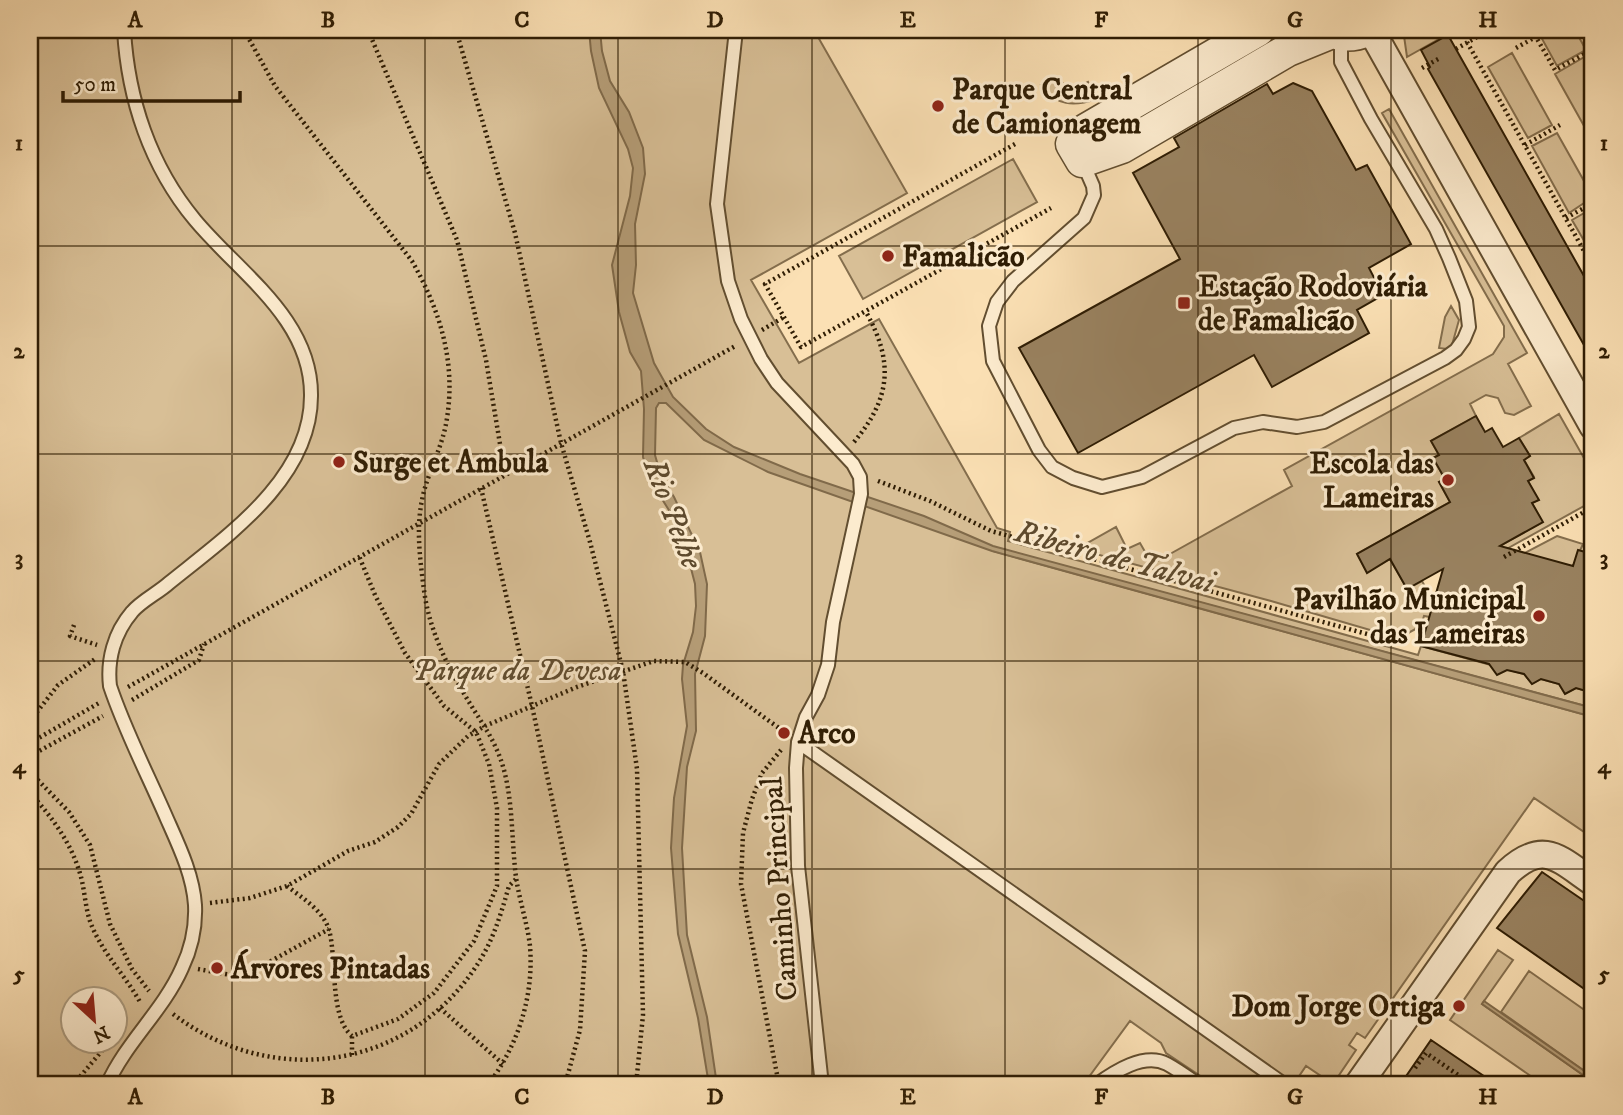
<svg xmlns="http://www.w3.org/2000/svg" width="1623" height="1115" font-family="'IM FELL DW Pica',serif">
<rect width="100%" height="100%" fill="#fbe0b4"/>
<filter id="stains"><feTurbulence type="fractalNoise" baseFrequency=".00286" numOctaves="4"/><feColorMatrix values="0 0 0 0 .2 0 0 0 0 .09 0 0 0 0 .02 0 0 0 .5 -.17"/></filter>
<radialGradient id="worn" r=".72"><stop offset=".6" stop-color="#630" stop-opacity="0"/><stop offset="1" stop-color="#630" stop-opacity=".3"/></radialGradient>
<path fill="#d8bf96" stroke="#846e4d" stroke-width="2" fill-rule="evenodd" d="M30 30H814L907 193 751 280 799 363 879 319 997 528 1010 532 1008 541 1418 655 1421 646 1524 674 1532 684 1541 679 1559 684 1565 694 1576 688 1593 693V708L993 547V551L1593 717V838L1534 798 1365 1038 1357 1033 1349 1045 1356 1050 1333 1084 1306 1066 1293 1085H1214L1166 1053 1161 1043 1130 1021 1083 1085H30ZM74 1000H116V1042H74Z
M1405 30H1445L1451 41 1439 39 1407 57 1404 36Z
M1555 30H1575L1586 50 1557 66 1541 37Z
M1593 52V142L1555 74Z
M1512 53 1552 125 1528 138 1488 67Z
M1055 77C1065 88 1075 89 1088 82L1096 99C1074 107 1056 106 1041 85Z
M1389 109 1527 353 1508 364 1531 406 1514 415 1505 413 1498 398 1486 395 1470 404 1476 416 1431 441 1439 455 1433 458 1445 479 1439 482 1450 502 1357 554 1367 572 1390 559 1407 589 1422 581 1442 617 1451 621 1424 616 1421 626 1401 637H1394L1271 601 1077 549 1116 527 1127 549 1140 543 1152 564 1292 486 1284 470 1493 354 1504 337V326L1382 113Z
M1557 133 1593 197 1569 213 1532 146Z
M1013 159 1037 202 863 299 839 256Z
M1593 208V256L1572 220Z
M1451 306 1459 320 1452 345 1447 349 1439 348 1445 317Z
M1559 414 1593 474V501L1503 551 1500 546 1542 522 1532 503 1538 500 1528 481 1534 477 1524 460 1530 456 1519 438Z
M1557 536 1583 544 1573 566 1502 565Z
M1498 950 1513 960 1482 1004 1593 1082V1085H1531L1535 1079 1450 1020Z
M1529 971 1593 1016V1077L1501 1012Z"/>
<path fill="#b69e78" stroke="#806a4a" stroke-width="2" d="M589 30H600L602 51 610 81 629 112 643 148 645 174 635 224 636 265 633 293 654 363 673 397 706 429 734 447 800 474 924 516 993 546 1593 708V717L992 551 768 472 704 440 666 403H659L656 408 655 455 661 476 674 497 700 552 707 584 705 636 695 674 696 731 687 767 682 848 687 935 707 1017 717 1085H709L698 1018 678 934 671 848 674 798 687 726 682 679 683 665 693 632 696 606 695 584 687 553 672 515 650 480 643 457 644 409 641 371 630 352 619 312 612 265 630 196 633 168 628 149 599 88 591 51Z
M1484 1001 1593 1077V1082L1482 1004Z"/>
<path fill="#998260" stroke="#2f1d04" stroke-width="2" d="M1448 35 1593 292V361L1428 69 1430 67 1421 50Z
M1293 83 1312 91 1356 170 1367 165 1411 244 1369 268 1383 295 1357 310 1369 333 1272 387 1254 355 1078 453 1019 348 1180 259 1133 173 1179 147 1174 138 1267 84 1273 94Z
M1476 416 1485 432 1492 428 1503 447 1519 438 1530 456 1524 460 1534 478 1528 481 1539 500 1532 503 1543 522 1500 546 1573 566 1578 550 1593 554V693L1576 688 1565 694 1559 684 1541 679 1532 684 1524 674 1507 670 1497 675 1489 664 1421 646 1443 569 1407 589 1390 559 1367 573 1357 554 1450 502 1439 482 1445 479 1433 458 1439 455 1431 441Z
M1542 872 1593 907V995L1497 928Z
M1431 1040 1497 1085H1400Z"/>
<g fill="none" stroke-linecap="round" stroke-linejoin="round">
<defs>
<path id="service" d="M736 30 717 204 728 281 741 319 761 359 777 383 853 464 860 477 861 494 833 622 828 665 818 695 806 717 798 742 796 768 798 866 822 1085
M1083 163 1093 186 1094 195 1084 218 1013 281 997 302 989 326 993 361 1039 450 1052 467 1073 478 1102 487 1142 477 1234 428 1263 422 1297 427 1324 422 1445 358 1456 350 1464 339 1469 327 1466 301 1449 258 1436 229 1371 119 1341 62V35
M798 742 1285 1085
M107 1085C126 1042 163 1011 182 968 191 949 196 926 195 905 193 875 179 846 167 819 148 775 125 731 110 686 107 660 114 633 132 612 141 601 158 593 169 583 227 536 311 479 311 396 312 319 239 273 195 220 150 166 128 99 124 30
M1096 1085C1114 1072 1144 1052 1167 1064 1178 1070 1189 1078 1199 1085"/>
<path id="minor" d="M1371 30 1593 426
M1358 1085 1508 872C1544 839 1559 859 1593 882"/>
<path id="tertiary" d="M1258 30 1086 130 1072 144 1082 161 1122 147 1288 50 1332 32
M1328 30C1341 36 1354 36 1367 30"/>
</defs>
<use href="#service" stroke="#624e30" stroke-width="16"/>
<use href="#minor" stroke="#624e30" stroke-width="30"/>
<use href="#tertiary" stroke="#624e30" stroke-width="35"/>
<path stroke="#2f1d04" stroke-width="4.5" stroke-dasharray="2 3.5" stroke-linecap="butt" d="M244 30 275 86 412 261C441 312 457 365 446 424 441 450 427 474 422 500 416 529 420 560 424 590 429 630 448 668 469 702 478 717 489 732 496 748 513 784 511 829 515 868 517 894 527 920 530 946 534 997 518 1045 488 1085
M368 30 457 240 486 360 505 474
M456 30 515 233 561 443 590 542 623 671 637 769 643 1015 636 1085
M1532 30 1555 70 1592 50 1580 30
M1467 42 1593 267
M1516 48 1548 30
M1456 49 1489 30
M1422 68 1440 58
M30 97 34 72 35 30
M1015 144 765 284 801 347 1051 208
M1525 145 1560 125
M1566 218 1593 203
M762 330 784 317
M854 442C891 398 894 362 866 312
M878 481 930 501 991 531 1389 640
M481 488 532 706 585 951 580 1030 565 1085
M1504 557 1584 512 1593 528
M74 625 70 636 97 645
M128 687 737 345
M132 700 199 660 204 644
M30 721 58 685 95 659
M30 743 99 703
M30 756 103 716
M30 772 69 812 90 845 110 924 132 969 149 991
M30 793C54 819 74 847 82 881 85 895 86 911 91 924 103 954 125 975 140 1002L139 1004
M287 886C302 898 323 910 329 930 337 957 329 1017 352 1036L398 1019 434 993 474 941 497 886V808L489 764 476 732 444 706 405 653 375 595 359 556
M210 903 250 898 287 886 348 851 375 842 398 827 411 814 439 764 468 736 485 726 577 687 654 661 685 662 703 673 783 731
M198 969 242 977 329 929
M440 1008 503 1064
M173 1014C271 1089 408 1071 477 965 493 941 501 914 509 886L516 879
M352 1055V1036
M1415 1068 1426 1053 1473 1085
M73 1085 106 1046
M779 1085 741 884 743 833 752 799 762 773 781 750"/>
<use href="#service" stroke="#fcebce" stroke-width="12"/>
<use href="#minor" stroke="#fcebce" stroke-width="26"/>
<use href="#tertiary" stroke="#fcebce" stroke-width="32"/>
</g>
<path fill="none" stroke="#2f1d04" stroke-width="2" stroke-opacity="0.55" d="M232 30V1085M425 30V1085M618 30V1085M812 30V1085M1005 30V1085M1198 30V1085M1391 30V1085M30 246H1593M30 454H1593M30 661H1593M30 869H1593"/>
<g fill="#8f2418" stroke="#fcebce" stroke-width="2.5">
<circle cx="938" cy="106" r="7"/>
<circle cx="888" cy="256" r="7"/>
<rect x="1177" y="296" width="14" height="14" rx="3.5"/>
<circle cx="339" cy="462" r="7"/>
<circle cx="1448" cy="480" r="7"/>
<circle cx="1539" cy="616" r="7"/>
<circle cx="784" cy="733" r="7"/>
<circle cx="217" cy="968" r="7"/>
<circle cx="1459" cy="1006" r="7"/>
</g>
<g text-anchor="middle" stroke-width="6" stroke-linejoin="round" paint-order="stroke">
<g font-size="30" font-weight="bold" fill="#2f1d04" stroke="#fcebce" text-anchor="start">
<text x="952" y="99">Parque Central<tspan x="952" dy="34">de Camionagem</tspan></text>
<text x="902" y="266">Famalicão</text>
<text x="1198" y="296">Estação Rodoviária<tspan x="1198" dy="34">de Famalicão</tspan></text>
<text x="353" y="472">Surge et Ambula</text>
<text x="1434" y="473" text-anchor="end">Escola das<tspan x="1434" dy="34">Lameiras</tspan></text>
<text x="1525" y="609" text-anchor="end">Pavilhão Municipal<tspan x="1525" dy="34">das Lameiras</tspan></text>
<text x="798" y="743">Arco</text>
<text x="231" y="978">Árvores Pintadas</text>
<text x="1445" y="1016" text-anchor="end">Dom Jorge Ortiga</text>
</g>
<g font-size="30" font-style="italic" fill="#624e30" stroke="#fcebce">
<text x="517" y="680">Parque da Devesa</text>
</g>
<g font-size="30" fill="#2f1d04" stroke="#fcebce">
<text transform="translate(779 889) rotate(-94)" y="10">Caminho Principal</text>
</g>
<g font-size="32" font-style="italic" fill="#5e4a2d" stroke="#fcebce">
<text transform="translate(674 513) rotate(69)" y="11">Rio Pelhe</text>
<text transform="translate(1115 556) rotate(15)" y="11">Ribeiro de Talvai</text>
</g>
</g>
<rect width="1623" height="1115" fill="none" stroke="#fbe0b4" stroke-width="77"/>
<g transform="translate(94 1020) rotate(154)"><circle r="33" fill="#fcebce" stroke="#aa997d" stroke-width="2"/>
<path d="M0-5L12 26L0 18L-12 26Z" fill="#8f2418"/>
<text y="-10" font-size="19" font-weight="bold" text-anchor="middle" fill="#2f1d04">N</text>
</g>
<path d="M63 91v10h177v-10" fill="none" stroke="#2f1d04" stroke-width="3.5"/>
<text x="74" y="91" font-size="21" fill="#2f1d04" stroke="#fcebce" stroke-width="5" paint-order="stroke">50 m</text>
<rect x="38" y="38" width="1546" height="1038" fill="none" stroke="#2f1d04" stroke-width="2.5"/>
<g font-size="23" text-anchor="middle" font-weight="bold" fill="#2f1d04">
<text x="135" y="27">A</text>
<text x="328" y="27">B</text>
<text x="522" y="27">C</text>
<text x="715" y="27">D</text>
<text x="908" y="27">E</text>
<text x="1101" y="27">F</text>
<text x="1295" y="27">G</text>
<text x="1488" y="27">H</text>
<text x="19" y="150">1</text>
<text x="1604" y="150">1</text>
<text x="19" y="358">2</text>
<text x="1604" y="358">2</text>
<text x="19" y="565">3</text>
<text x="1604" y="565">3</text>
<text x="19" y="773">4</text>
<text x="1604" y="773">4</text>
<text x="19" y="981">5</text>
<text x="1604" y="981">5</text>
<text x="135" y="1104">A</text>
<text x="328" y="1104">B</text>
<text x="522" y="1104">C</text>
<text x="715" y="1104">D</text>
<text x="908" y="1104">E</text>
<text x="1101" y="1104">F</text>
<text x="1295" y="1104">G</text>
<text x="1488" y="1104">H</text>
</g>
<rect width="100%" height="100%" filter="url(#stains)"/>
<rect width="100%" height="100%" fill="url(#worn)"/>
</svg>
